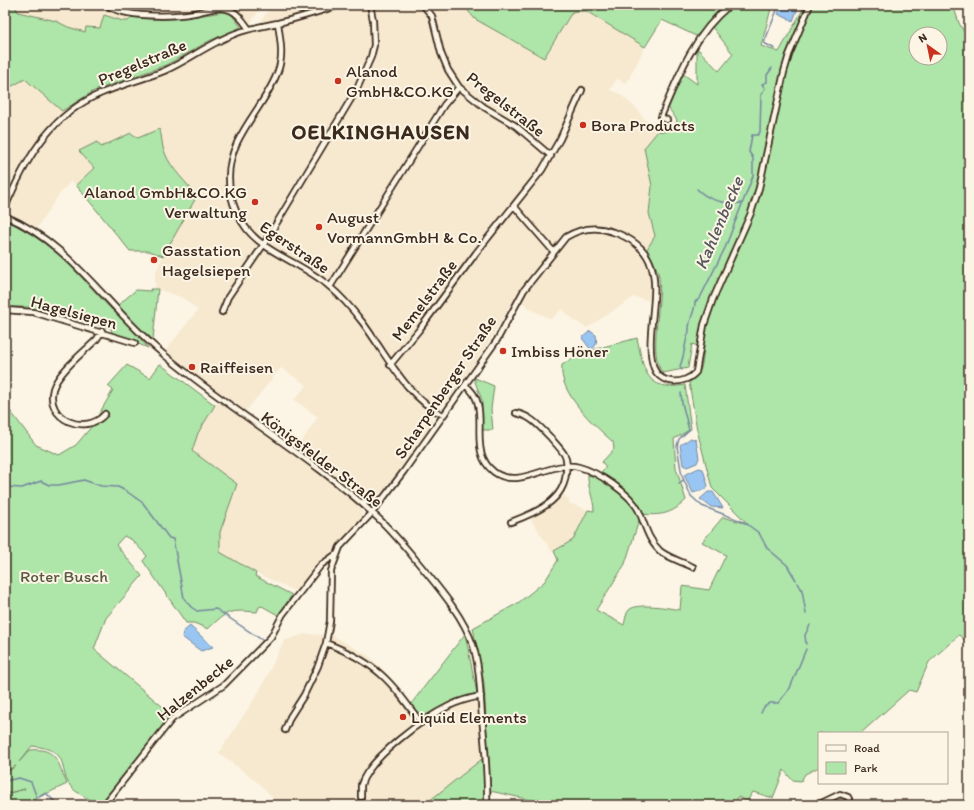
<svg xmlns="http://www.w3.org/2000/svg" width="974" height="810" font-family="Itim,sans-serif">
<rect width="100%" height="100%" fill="#fcf5e5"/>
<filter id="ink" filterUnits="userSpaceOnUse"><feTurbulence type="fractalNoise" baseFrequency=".025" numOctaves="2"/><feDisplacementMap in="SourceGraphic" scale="8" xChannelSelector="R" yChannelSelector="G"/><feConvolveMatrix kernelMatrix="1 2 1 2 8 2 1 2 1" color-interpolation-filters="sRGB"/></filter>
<g filter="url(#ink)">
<path fill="#f6e9cf" d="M15 5H263L250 24 260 23 271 5H463L475 19 545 58 572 12 587 11 645 47 626 84 617 79 610 90 620 94 637 109 645 120 652 123 658 131 644 148 652 186 649 213 655 237 647 249 658 272V303L634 297 587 328 575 321 562 309 551 319 532 310 522 302 511 304 489 342 448 402 440 406 428 401 422 407 432 415V424L386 488 376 498 364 499 359 507 362 511V515L360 520 297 592 256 573 220 552V532L237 484 192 451 198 433 215 405 219 402 293 454 318 417 294 400 307 385 281 368 245 412 183 367 165 351 198 310 183 298 155 288V274L165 251 175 234 172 166 164 153 162 137 159 129 138 139 131 133 101 147 79 151 94 168 76 185 71 181 58 196 37 228 20 218 12 216 9 212 10 204 5 201V90L25 79 62 110 94 91 166 65 211 40 241 27 199 15 179 19H144L132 17 128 21H123L104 15 100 28 85 32 68 27 56 21 18 12Z
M562 494 570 500 569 503 588 510 573 540 552 552 530 518 555 502Z
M304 634 332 635 370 657 387 674 422 717 450 703 477 693 485 763 434 805H279L260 784 219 753 260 690 284 641Z"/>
<path fill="#aee5a9" stroke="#748864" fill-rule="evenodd" d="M5 5H15L18 12 56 21 68 27 85 32 86 27 100 28 104 15 123 21H128L132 17C165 23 196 16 229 11L241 27 211 40 166 65 94 91 62 111 25 79 5 90Z
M463 5H772L761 46 779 52 802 11 803 5H953L959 23 969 41V644L959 635 929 662 916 692 909 690 861 733H819V767L805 774 801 781 792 780 784 770 773 798 753 792 747 801 738 797 736 803 723 799 726 805H554L490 791 484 683 473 628 518 603 533 591 545 581 558 560 554 551 573 540 588 510 594 511C594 498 587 487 588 475L596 477 606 467 602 462 614 449 613 442C594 425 558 393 562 365 582 350 613 345 637 338 644 370 645 392 685 385L691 429 674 439 676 468 686 500C672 514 661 516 641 514L625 564 596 610 624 625C625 621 626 613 629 610 637 602 670 608 680 610L682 586 709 590 726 555 702 542 723 517 748 524 712 488 697 430 689 382C703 377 702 361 704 348L692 344 688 368 663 373C646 355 665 296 658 272 655 264 650 256 647 249L655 236 649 213 652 186 644 148 658 131 666 132 675 127 677 120 667 106 682 73 697 84V48L719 71 733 54 709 23 696 36 662 20 645 47 586 11 572 12 544 58 475 19ZM916 34H940V58H916Z
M159 129C163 137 161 145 165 153 171 169 187 183 197 196L163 256 149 251H130L76 185 94 168 79 151 97 142 101 147 131 133 138 138Z
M5 220C53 242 77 273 112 310L136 290 151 291 150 289H158L153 340 147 334 141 340 148 348 112 333 111 328 28 307H5Z
M160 364 215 405 198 433 192 451 237 484 220 532V552L256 573 255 576 292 595 278 615 262 606 259 607 257 612C229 610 228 610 208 629L194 623H186L143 561 147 556 132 540 124 536 116 545 142 576 106 618 94 649 169 712 170 717 100 804C91 800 80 795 73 789 55 771 75 750 32 746L19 762 30 750C58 747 58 764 67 784L31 801H36L38 805H5V794L25 789 5 794V773L16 766 5 772V396H8V408L36 445 59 455 76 445 92 426 113 390 108 386 127 365 150 378Z
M475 378 494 386 491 409 493 430H481L482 400 475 382Z
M465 634 477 693 450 703 422 717 411 704Z
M482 759 483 765 485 763V805H424Z"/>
<path fill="#99c5f3" stroke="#73879e" d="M782 5H799L793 21 778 14Z
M590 331 596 335C597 342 597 346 591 350L582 338Z
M691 438 696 440 699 458 697 463 687 467 683 465 680 445Z
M699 468 703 469 708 486 706 489 693 493 684 475Z
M708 492H713L723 508 711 507 700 499Z
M190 626 213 647 201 651 182 637 183 632Z"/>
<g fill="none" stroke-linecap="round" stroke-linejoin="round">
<path stroke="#73879e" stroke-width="1.5" d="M775 49 764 43 779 5
M697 189C709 201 725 204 741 203
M682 370 680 366C685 355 685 339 689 332 688 320 695 313 695 302L700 298 725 248 753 176V158L749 152 752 135H758L760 132 761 95 765 88 762 84 767 82V75L772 68
M681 393 682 403 689 430 679 439 677 446 682 476 691 496 702 506 744 522 759 533 767 548 787 565 796 580
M679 484 683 480
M5 487 22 488 41 481 49 485H59L84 480 101 486 118 487 126 491 143 503 169 538 173 539 184 598 191 607 197 611 216 609 262 640
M798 583 802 590 806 614
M806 644 805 635 810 625
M761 713 764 707 770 703H778L790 688 806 649
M5 781 19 778 31 782 37 798 46 793 55 802 62 805"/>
<defs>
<path id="minor" d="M107 5C123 18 173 17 194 13 205 11 218 5 230 10 238 13 244 22 249 29
M423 5 432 16 441 53 448 70 459 87 484 107 516 126 551 156
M278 23C280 39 284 55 278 71 265 108 229 135 229 177 229 195 235 213 246 228 267 255 305 264 330 287 342 297 353 310 363 323 386 354 407 398 443 415
M667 120 661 117C678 76 694 34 730 5
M514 206 553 251
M5 208C24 163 47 120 93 97 116 86 141 80 164 71 189 60 211 42 237 33 250 28 264 26 278 23 298 18 319 12 339 5
M5 216C72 244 108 309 162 353 232 412 313 457 379 519 396 535 410 553 425 571 443 593 463 617 473 645 480 668 480 692 482 717 485 746 488 775 487 805
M330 287 444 105 459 87
M5 310 33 312 135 343
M222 312 228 297 264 244 357 89 371 57 374 45 373 20 370 5
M102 331 97 339C85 351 58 372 53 389 45 420 86 436 105 414
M390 365 419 330 476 253 542 170 560 139 582 90
M465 385C495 406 464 449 494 472 520 491 551 459 579 467 598 472 630 493 639 511 645 525 648 540 660 551 669 558 682 562 693 567
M361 502H373L382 499
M511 522C535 513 565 501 566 472 567 466 567 459 564 454 560 448 554 442 550 437 539 426 531 416 516 413
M326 643C377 663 390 680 421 723
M285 730 290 717 304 695 318 666 326 643 330 621 331 571 340 547 372 513 404 471 497 340 524 290 566 237C581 228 597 226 613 232 682 254 641 319 653 365 658 385 684 386 696 372L704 325 713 299 751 213 759 188 784 72 789 55 810 5
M361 797C361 793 361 788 361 785 369 758 424 718 449 706 459 701 470 698 481 696
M104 805 172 719 224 685 271 637 283 614 321 565 335 555
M817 805 840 794 848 797 852 805"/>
</defs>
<use href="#minor" stroke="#3b2a1e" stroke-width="8"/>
<use href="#minor" stroke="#fcf5e5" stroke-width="4.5"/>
</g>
</g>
<g fill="#c8321e" stroke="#fcf5e5" stroke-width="1.5">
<circle cx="338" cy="81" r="4"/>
<circle cx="583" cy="125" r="4"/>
<circle cx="255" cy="202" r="4"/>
<circle cx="319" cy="227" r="4"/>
<circle cx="154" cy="260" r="4"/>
<circle cx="503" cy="351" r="4"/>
<circle cx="192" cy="367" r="4"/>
<circle cx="403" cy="717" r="4"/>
</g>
<g text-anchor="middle" stroke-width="4" stroke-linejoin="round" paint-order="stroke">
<g font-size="17" fill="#3b2a1e" stroke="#fcf5e5">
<text transform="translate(142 62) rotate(-23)" y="6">Pregelstraße</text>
<text transform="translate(506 104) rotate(38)" y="6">Pregelstraße</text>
<text transform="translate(295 247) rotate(34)" y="6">Egerstraße</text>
<text transform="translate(424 300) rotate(-53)" y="6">Memelstraße</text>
<text transform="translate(74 312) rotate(15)" y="6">Hagelsiepen</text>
<text transform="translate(445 387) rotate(-56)" y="6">Scharpenberger Straße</text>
<text transform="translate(322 459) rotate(37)" y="6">Königsfelder Straße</text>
<text transform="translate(195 688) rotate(-39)" y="6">Halzenbecke</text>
</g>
<g font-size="17" fill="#3b2a1e" stroke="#fcf5e5" text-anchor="start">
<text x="346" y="77">Alanod<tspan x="346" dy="20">GmbH&amp;CO.KG</tspan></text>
<text x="591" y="131">Bora Products</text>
<text x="247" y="198" text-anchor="end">Alanod GmbH&amp;CO.KG<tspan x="247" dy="20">Verwaltung</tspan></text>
<text x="327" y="223">August<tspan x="327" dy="20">VormannGmbH &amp; Co.</tspan></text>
<text x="162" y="256">Gasstation<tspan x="162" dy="20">Hagelsiepen</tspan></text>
<text x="511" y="357">Imbiss Höner</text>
<text x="200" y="373">Raiffeisen</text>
<text x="411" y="723">Liquid Elements</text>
</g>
<g font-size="17" fill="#585941" stroke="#fcf5e5">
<text x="64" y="582">Roter Busch</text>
</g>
<g font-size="18" font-style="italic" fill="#57585e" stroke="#fcf5e5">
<text transform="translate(719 223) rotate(-67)" y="6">Kahlenbecke</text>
</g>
<g font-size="21" font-weight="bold" letter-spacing="1" fill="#3b2a1e" stroke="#fcf5e5">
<text x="381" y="139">OELKINGHAUSEN</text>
</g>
</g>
<rect width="974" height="810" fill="none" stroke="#fcf5e5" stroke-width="20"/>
<rect x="10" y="10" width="954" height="790" fill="none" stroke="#3b2a1e" stroke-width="1.5" filter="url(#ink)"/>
<rect x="818" y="732" width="130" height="52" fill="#fcf5e5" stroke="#afa495"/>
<rect x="826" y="745" width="20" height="6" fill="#fcf5e5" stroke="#afa495"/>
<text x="854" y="752" font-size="12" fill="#3b2a1e">Road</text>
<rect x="826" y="762" width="20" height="12" fill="#aee5a9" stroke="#afa495"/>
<text x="854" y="772" font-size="12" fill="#3b2a1e">Park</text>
<g transform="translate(928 46) rotate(327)"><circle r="19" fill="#fcf5e5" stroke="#afa495"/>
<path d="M0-3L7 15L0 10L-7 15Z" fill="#c8321e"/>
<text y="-6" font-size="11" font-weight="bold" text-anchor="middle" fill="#3b2a1e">N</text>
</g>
</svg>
